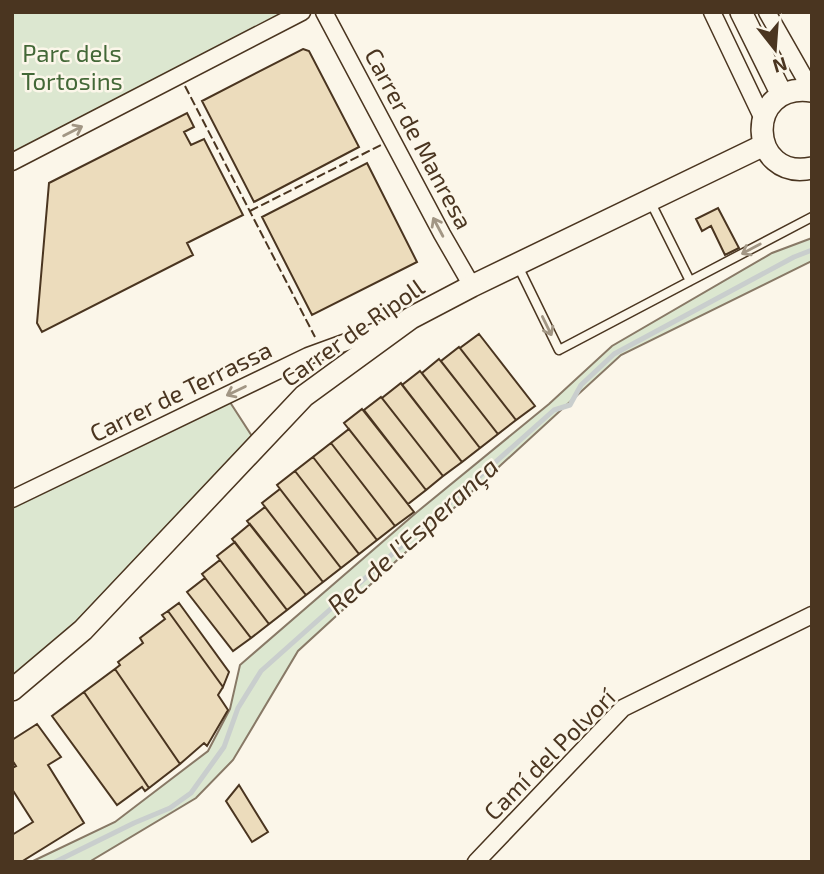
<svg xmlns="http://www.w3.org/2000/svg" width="824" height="874" font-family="'Exo 2',sans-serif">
<rect width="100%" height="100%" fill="#fbf6e9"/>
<path fill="#dce7d0" stroke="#887966" stroke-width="2" d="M12 12H302L12 162Z
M812 238V261L621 355 298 651 233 760 196 798 89 862H31L115 822 208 751 230 709 240 665 417 512 549 404 612 346 772 253Z
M226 396 257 444 12 690V499Z"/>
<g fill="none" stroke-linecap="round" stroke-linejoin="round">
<path stroke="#c9cecd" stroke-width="5" d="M55 862 134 823 170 808 191 793 224 747 238 708 261 671 554 410 570 405 581 385 614 354 794 257 812 250"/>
</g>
<path fill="#ecdcbc" stroke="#4a3520" stroke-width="2" d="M303 49 309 51 359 147 254 202 202 101Z
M187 113 194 127 184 132 191 145 204 139 243 215 187 243 193 255 42 332 37 323 49 183Z
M367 163 417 262 312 315 262 217Z
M718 208 739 248 725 255 711 226 702 231 696 219Z
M479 334 535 406 516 420 460 348Z
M459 347 516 420 498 434 441 361Z
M439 359 498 434 480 448 422 373Z
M420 371 480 448 462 462 402 385Z
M401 383 462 462 443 476 382 398Z
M381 397 443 476 426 490 364 410Z
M362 409 426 490 408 504 344 423Z
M349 429 414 512 395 526 331 443Z
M331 443 395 526 377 540 313 457Z
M313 457 377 540 359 554 295 471Z
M295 471 359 554 341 568 277 485Z
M280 489 341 568 323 582 262 503Z
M265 507 323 582 306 595 247 521Z
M250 524 306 595 287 610 232 539Z
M235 542 287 610 269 624 217 556Z
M220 560 269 624 251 638 202 574Z
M205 578 251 638 233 651 187 592Z
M179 603 229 672 223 687 168 611Z
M168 611 223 687 218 695 228 710 207 746 204 743 180 764 115 669 120 665 118 662 143 643 140 638 165 619 162 615Z
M115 669 180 764 149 788 84 692Z
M84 692 149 788 145 791 142 787 117 805 52 716Z
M37 724 61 757 48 765 84 823 21 862H12V835L33 822 12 789V768L16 766 12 760V740Z
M239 785 268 832 252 842 226 801Z"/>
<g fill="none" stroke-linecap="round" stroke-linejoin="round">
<defs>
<path id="lane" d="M651 203 690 281 812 217
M517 264 559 350 690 281"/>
<path id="street" d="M324 12 442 234 472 286
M712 12 763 119
M767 12 812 91
M12 162 302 12
M12 499 308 356 393 325
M476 862 623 708 812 615"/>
<path id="secondary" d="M741 12 782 95
M812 91C743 81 748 182 812 168
M12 690 83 630 304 396 411 318 472 286 764 145"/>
</defs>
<use href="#lane" stroke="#4a3520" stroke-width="11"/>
<use href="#street" stroke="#4a3520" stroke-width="19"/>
<use href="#secondary" stroke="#4a3520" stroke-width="24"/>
<use href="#lane" stroke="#fbf6e9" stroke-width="8"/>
<use href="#street" stroke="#fbf6e9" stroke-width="16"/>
<use href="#secondary" stroke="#fbf6e9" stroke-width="21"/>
<path stroke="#4a3520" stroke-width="2" stroke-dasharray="9 3.5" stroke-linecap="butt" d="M185 86 315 337
M250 211 381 145"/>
</g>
<defs><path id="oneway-shaft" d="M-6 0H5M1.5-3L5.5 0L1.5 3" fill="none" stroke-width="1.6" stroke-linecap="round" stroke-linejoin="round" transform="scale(1.75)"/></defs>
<g stroke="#a29684">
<use href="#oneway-shaft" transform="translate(73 131) rotate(-27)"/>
<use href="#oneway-shaft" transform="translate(438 227) rotate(-118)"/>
<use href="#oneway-shaft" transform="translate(751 249) rotate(152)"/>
<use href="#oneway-shaft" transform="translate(547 326) rotate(64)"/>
<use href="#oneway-shaft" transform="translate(236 391) rotate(154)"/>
</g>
<g text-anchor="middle" stroke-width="5" stroke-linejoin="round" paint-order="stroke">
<g font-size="24" fill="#436837" stroke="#fbf6e9">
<text x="72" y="62">Parc dels<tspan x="72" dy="28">Tortosins</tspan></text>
</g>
<g font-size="24" fill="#4a3520" stroke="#fbf6e9">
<text transform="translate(418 139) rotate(62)" y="8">Carrer de Manresa</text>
<text transform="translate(353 333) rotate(-35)" y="8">Carrer de Ripoll</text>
<text transform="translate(181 392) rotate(-26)" y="8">Carrer de Terrassa</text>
<text transform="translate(550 755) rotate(-45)" y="8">Camí del Polvorí</text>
</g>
<g font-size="26" font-style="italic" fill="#4a3520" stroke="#fbf6e9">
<text transform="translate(413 536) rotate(-42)" y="9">Rec de l'Esperança</text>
</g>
</g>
<rect width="824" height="874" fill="none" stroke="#4a3520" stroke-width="28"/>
<g transform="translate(775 49) rotate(163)" stroke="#fbf6e9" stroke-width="5" paint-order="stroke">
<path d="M0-5L12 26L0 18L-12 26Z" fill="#4a3520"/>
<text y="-10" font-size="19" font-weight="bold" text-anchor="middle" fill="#4a3520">N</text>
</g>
</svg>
